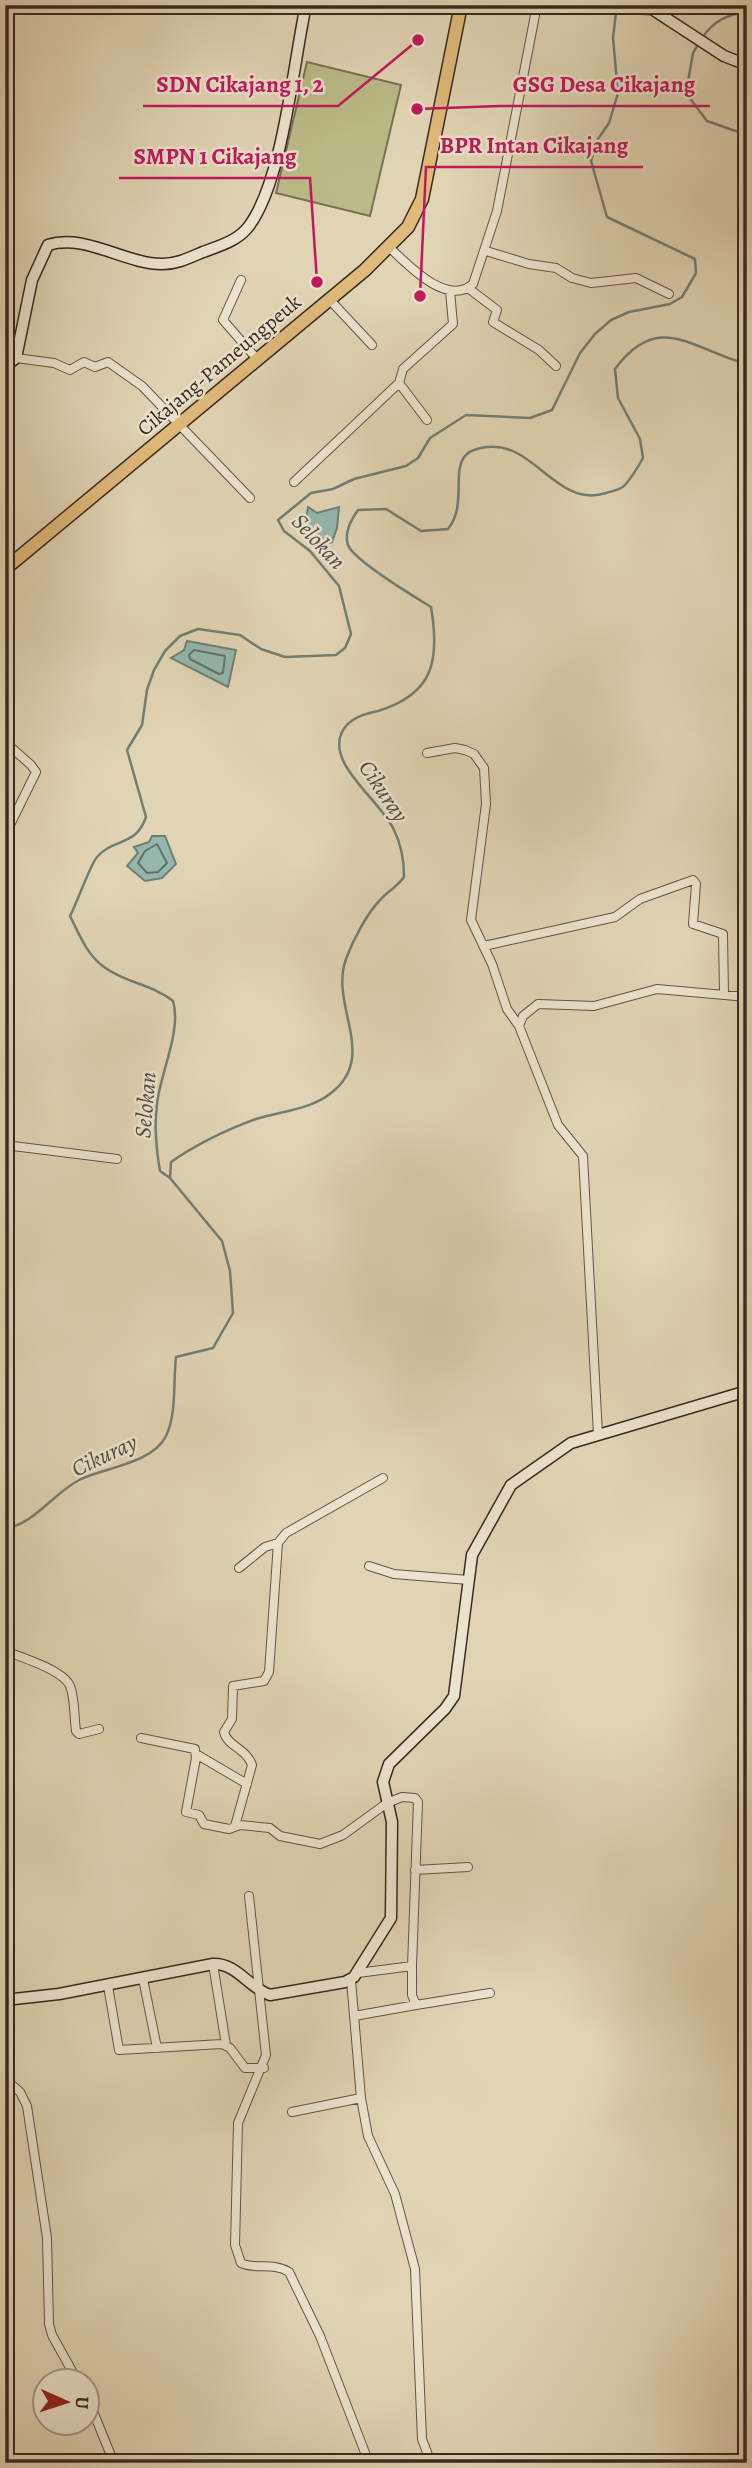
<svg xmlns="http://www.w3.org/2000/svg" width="752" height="2468" font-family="Alegreya,serif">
<rect width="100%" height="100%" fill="#e1d4b4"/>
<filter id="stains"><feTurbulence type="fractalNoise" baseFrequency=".00286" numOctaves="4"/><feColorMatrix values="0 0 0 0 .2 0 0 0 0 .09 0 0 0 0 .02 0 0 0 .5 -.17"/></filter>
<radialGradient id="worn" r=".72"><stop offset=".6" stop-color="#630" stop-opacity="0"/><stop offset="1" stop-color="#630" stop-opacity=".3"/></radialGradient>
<path fill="#babb88" stroke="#7a7254" stroke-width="2" d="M307 62 401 85 370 216 276 193Z"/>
<path fill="#94b8af" stroke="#707f76" stroke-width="2" d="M308 507 317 513 339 507 337 528 332 542 318 548 298 521H306Z
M187 641 236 650 228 687 171 658 184 650Z
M152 836H165L176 864 162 878 145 881 127 866 138 853 134 847 149 842Z"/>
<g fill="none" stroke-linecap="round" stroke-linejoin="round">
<path stroke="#667068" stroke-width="2" d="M194 650 225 656 223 673 219 674 190 659 189 655Z
M157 844 167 863 158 872 147 873 138 863 145 851Z"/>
<path stroke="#707f76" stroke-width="2.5" d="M703 37C713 21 728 14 747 12
M699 43 693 53 686 93 707 121 747 135
M170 1178 160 1171C156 1148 154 1127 157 1104 160 1074 182 1030 173 1001 152 984 125 983 104 967 87 955 79 934 70 916 77 903 90 865 97 857 113 838 136 847 146 817L127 750 142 725 147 690 154 670 165 651 180 636 198 629 240 635 261 649 285 657 336 655 345 648 351 634 339 586 310 551 284 531 278 520 311 493 333 489 354 479 406 466 418 458 430 438 466 415 530 418 552 410 580 353 595 334 611 320 629 312 670 304 682 297 696 273 695 259 607 217 591 161 598 139 609 123 618 93 613 38 616 12
M5 1529C36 1523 53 1493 81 1479 105 1468 153 1463 166 1436 177 1413 173 1382 176 1357L213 1348 233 1313 230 1271 222 1241 170 1178 171 1162C197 1144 226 1130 256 1119 281 1111 310 1110 331 1093 379 1056 329 1006 346 959 353 940 367 913 381 899 388 891 397 887 404 877 404 862 401 844 394 830 381 801 326 764 342 732 349 718 364 714 378 711 434 694 440 660 431 607 415 597 354 561 348 545 344 532 351 520 358 510L386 509 421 531 448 529C468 504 450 469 467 454 472 449 480 448 487 447 534 441 557 509 606 493 612 491 621 490 625 485 632 477 638 467 643 458L640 439 618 398 615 369C658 311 691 348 743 363L747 360"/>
<defs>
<path id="street" d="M390 248C408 265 447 307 473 284L497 211 537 5
M486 251 529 264 556 268 572 278 591 283 636 278 669 294
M241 280 223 320 256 358
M468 288 497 310 493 322 539 350 556 366
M329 299 372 345
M16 358 54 363 70 370 84 362 95 367 108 362 142 386 250 498
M399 383 427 420
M294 482 399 383 403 369 453 324 450 291
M5 742 31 765 36 772 5 835
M427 753 455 748 465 750 474 754 484 768 486 804 471 920 492 964 507 1009 519 1026 558 1125 583 1156 598 1434
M484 946 615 917 640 899 693 880 696 884 693 924 723 934 724 995
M519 1026 523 1016 538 1004 594 1006 657 989 747 997
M5 1145 117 1159
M369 1566 394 1574 469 1580
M239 1568 265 1547 278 1543
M5 1651C21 1657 63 1670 70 1686 75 1698 74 1717 76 1731L79 1734 99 1729
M141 1738 195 1749 196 1758 186 1812 199 1815 204 1824 229 1829 240 1825 270 1828 280 1836 320 1844 343 1835 387 1803 402 1797 415 1798 418 1802 412 1966
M196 1754 247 1784
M235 1826 252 1765C247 1749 227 1746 224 1732L232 1719 233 1686 264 1681 269 1672 278 1543 286 1533 383 1478
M415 1870 468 1867
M249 1896 266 2055 238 2123 235 2245 241 2263C255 2270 273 2262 289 2272L320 2336 369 2463
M213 1964 226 2045
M358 1973 412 1966V1995L416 2005 490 1993
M143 1979 157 2048
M351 1980 361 2098 368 2136 395 2194 415 2269 422 2439 431 2463
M108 1986 119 2050 222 2044 230 2048 245 2068H264
M354 2016 416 2005
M5 2079 20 2092 27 2106 47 2238 49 2324 52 2335 77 2380
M292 2112 361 2098
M88 2399 114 2463"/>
<path id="secondary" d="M568 5 652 9 724 56 747 65
M5 367 16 358 32 280 48 245C85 233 125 264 162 264 177 264 189 258 203 252 219 246 238 241 249 226 283 180 293 65 306 5
M5 2000 59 1994 213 1964C237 1963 249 1988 270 1995L345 1982 354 1977 391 1918 392 1822 383 1782 389 1764 445 1709 454 1696 472 1555 511 1485 571 1443 747 1391"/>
<path id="primary" d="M5 569 365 270 408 227 422 199 461 5"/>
</defs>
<use href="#street" stroke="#635446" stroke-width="10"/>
<use href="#secondary" stroke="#392921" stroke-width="13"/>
<use href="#primary" stroke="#392921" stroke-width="15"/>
<use href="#street" stroke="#ece3ce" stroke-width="8"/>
<use href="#secondary" stroke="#ece3ce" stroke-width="10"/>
<use href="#primary" stroke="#e0ba7a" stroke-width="12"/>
</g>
<g text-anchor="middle" stroke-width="5" stroke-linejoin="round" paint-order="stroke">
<g font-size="21" fill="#392921" stroke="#ece3ce">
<text transform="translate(219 365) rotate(-40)" y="7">Cikajang-Pameungpeuk</text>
</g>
<g font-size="23" font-style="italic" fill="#504d44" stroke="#ece3ce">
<text transform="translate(319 541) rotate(47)" y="8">Selokan</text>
<text transform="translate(384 791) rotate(56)" y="8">Cikuray</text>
<text transform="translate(145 1105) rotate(-85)" y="8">Selokan</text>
<text transform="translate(104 1455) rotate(-25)" y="8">Cikuray</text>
</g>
</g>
<path fill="none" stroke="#c2185b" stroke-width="2.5" d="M417 109L499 106H710M418 40L338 106H143M420 296L426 167H643M317 282L310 178H119"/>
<g fill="#c2185b" stroke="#ece3ce" stroke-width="2.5">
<circle cx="417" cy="109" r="7"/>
<circle cx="418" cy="40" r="7"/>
<circle cx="420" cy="296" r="7"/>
<circle cx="317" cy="282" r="7"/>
</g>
<g font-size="23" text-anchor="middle" font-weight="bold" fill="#c2185b" stroke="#ece3ce" stroke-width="5" stroke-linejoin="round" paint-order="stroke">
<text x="604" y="92">GSG Desa Cikajang</text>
<text x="240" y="92">SDN Cikajang 1, 2</text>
<text x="534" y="153">BPR Intan Cikajang</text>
<text x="215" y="164">SMPN 1 Cikajang</text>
</g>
<rect width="752" height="2468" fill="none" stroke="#e1d4b4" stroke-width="28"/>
<rect x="7" y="7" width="738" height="2454" fill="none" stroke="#392921" stroke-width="3.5"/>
<rect x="14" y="14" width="724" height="2440" fill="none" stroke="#392921" stroke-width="2"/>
<g transform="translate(66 2402) rotate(93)"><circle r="33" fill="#ece3ce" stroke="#a49989" stroke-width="2"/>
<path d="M0-5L12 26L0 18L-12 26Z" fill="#8f2418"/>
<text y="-10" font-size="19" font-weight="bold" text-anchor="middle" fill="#392921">U</text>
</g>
<rect width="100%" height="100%" filter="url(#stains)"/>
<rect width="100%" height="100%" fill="url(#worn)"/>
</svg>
